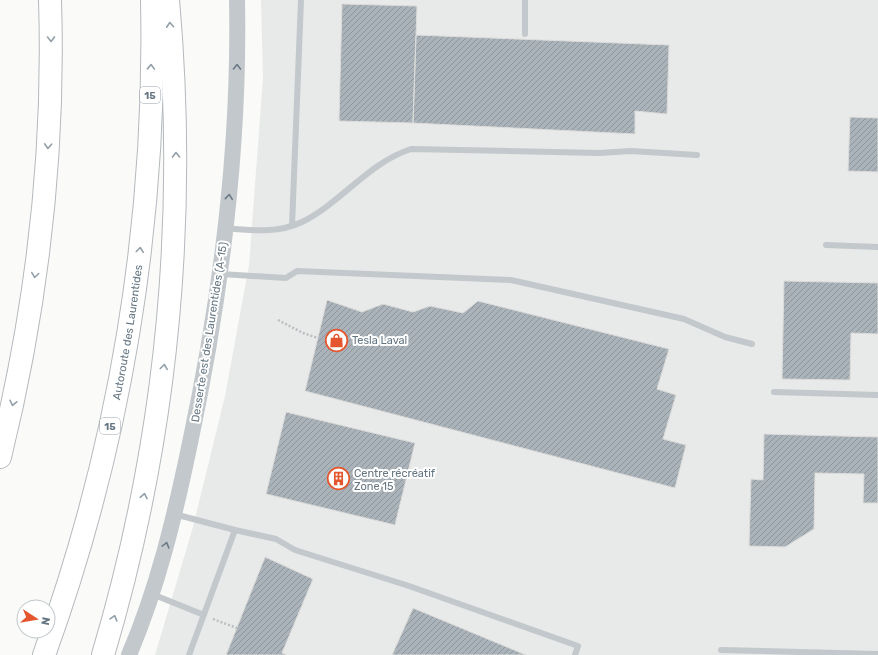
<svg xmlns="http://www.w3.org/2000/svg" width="878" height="655" font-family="Rubik,sans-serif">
<defs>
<pattern id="building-hatch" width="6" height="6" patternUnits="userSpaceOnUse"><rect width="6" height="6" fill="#aab3b9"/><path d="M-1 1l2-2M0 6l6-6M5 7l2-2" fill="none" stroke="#8e969c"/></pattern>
</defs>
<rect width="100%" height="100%" fill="#fafaf8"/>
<path fill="#e8e9e9" d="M261 0H878V655H155L193 527 225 396 249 265 263 78Z"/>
<path fill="url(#building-hatch)" stroke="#dcdcda" d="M342 4 417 6 413 123 339 121Z
M416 35 669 45 667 114 635 111V134L413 123Z
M850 117 878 118V172L848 171Z
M784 281 878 283V334L851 333 850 380 782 379Z
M327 300 362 312 383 304 413 312 430 306 463 313 478 301 669 349 657 389 676 395 663 439 686 445 675 488 305 391Z
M286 412 415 443 395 525 266 494Z
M764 434 878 437V503H863L864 474 815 473 814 529 785 547 749 546 751 479 763 480Z
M265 557 313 579 282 653 287 655H226Z
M413 608 526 655H392Z"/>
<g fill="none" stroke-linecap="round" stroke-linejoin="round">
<defs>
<g id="motorway">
<path d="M0 457C37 307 55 154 50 0"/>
<path id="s1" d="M44 655C120 446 157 222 152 0"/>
<path d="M103 655C167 440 188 223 168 0"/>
</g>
</defs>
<use href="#motorway" stroke="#b4b9bd" stroke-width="24"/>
<path stroke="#bbbfc2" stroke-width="2.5" stroke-dasharray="2 2" stroke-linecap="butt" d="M278 320 303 333 318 338
M213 619 237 628"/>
<path stroke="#c3c8cc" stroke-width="6" d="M525 34V0
M292 226 301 0
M227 228C251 231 280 233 302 222 342 202 368 163 411 149L599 153 631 151 697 155
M826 245 878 247
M221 274 286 278 297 271 511 280 684 319 725 337 752 344
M774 392 878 395
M174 514 235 530 189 655
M235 530 276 539 295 550 409 586 578 646 575 655
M152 594 204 615
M721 650 878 654"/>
<path stroke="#c3c8cc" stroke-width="16" d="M129 655C158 587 175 515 190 443 221 297 240 149 237 0"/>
<use href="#motorway" stroke="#fff" stroke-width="22"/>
</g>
<defs><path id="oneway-chevron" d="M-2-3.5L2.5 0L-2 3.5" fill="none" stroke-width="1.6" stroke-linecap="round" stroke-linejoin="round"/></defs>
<g stroke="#939fa8">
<use href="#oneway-chevron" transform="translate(170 25) rotate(-94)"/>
<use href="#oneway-chevron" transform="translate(51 39) rotate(89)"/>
<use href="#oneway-chevron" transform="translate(151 67) rotate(-88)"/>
<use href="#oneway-chevron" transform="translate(48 146) rotate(93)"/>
<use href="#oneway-chevron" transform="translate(176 155) rotate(-91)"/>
<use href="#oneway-chevron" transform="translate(140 250) rotate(-83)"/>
<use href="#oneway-chevron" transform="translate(35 275) rotate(98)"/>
<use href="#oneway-chevron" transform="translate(164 367) rotate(-83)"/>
<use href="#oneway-chevron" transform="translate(13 403) rotate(103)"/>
<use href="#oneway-chevron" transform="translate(144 496) rotate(-79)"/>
<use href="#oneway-chevron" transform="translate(114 618) rotate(-74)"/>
</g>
<g stroke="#6a7a87">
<use href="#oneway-chevron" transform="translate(237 67) rotate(-89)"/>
<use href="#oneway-chevron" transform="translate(229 197) rotate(-84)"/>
<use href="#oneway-chevron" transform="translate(166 545) rotate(-75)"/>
</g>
<defs>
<symbol id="shop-ring" viewBox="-11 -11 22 22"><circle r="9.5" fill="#fff" stroke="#e4572e" stroke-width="1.5"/><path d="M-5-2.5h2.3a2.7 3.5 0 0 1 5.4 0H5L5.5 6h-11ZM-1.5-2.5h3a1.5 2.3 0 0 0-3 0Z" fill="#e4572e"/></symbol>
<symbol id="building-ring" viewBox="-11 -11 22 22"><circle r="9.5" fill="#fff" stroke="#e4572e" stroke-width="1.5"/><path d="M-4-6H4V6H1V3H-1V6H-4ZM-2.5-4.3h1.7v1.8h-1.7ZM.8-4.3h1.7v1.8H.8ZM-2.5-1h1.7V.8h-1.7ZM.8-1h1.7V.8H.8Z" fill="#e4572e"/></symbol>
</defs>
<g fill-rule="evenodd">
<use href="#shop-ring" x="324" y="328" width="25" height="25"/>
<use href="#building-ring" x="326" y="466" width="25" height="25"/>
</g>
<g text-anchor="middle" stroke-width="4" stroke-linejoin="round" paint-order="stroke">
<g fill="#fff" stroke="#939fa8" stroke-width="1">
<rect x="140" y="87" width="20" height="16" rx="3"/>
<rect x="100" y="418" width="20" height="16" rx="3"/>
</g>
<g font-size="10" font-weight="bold" fill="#657683">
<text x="150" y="99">15</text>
<text x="110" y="430">15</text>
</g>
<g font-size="11" fill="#657683" stroke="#fff">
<text dy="4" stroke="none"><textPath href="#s1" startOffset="334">Autoroute des Laurentides</textPath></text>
<text transform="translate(209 332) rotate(-81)" y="4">Desserte est des Laurentides (A-15)</text>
</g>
<g font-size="11" fill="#657683" stroke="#fff" text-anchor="start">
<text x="352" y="344">Tesla Laval</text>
<text x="354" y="477">Centre récréatif<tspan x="354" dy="13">Zone 15</tspan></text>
</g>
</g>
<g transform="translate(36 619) rotate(102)"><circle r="19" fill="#ffffff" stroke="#c1c8cd"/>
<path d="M0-3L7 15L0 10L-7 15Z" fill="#e4572e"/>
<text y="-6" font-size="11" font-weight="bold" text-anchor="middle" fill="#657683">N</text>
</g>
</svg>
